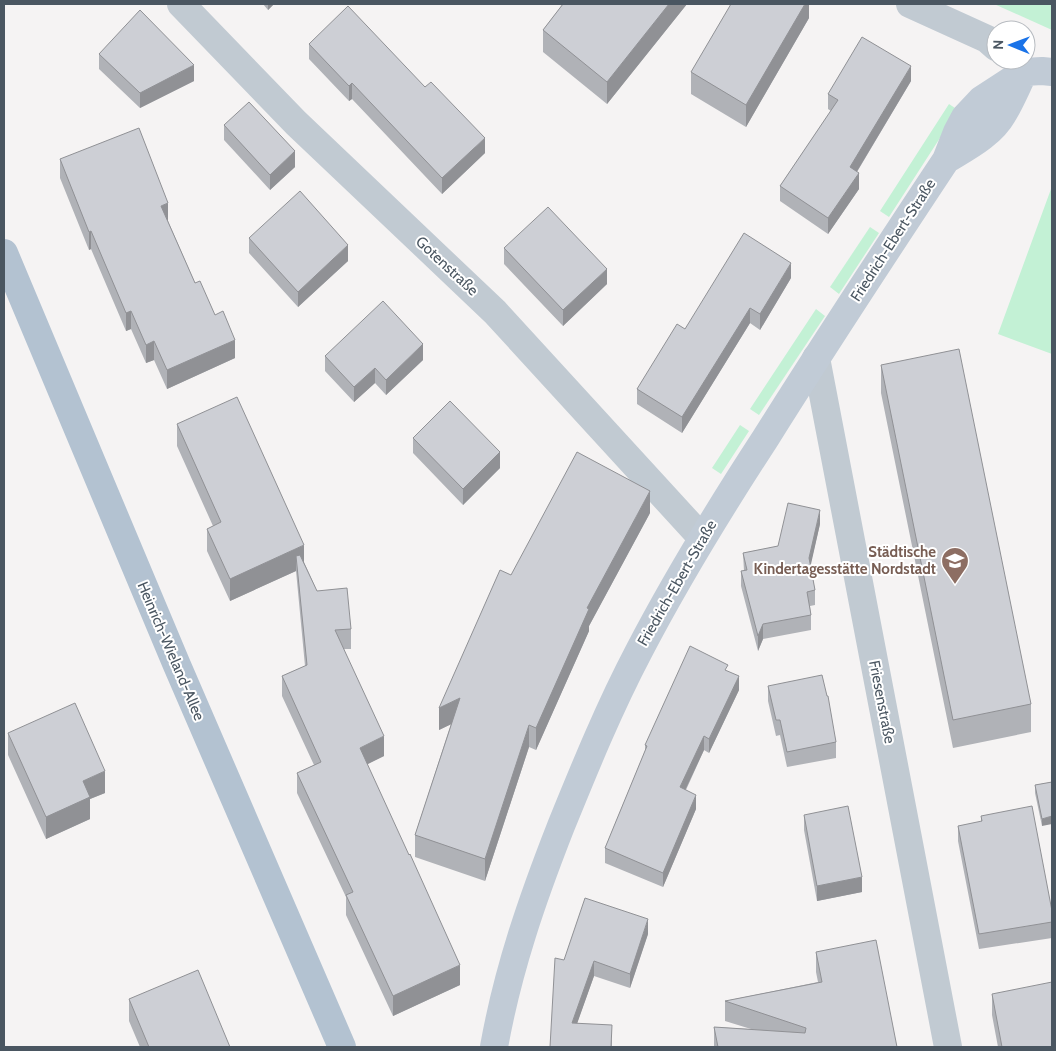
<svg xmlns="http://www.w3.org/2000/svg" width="1056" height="1051" font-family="Cabin,sans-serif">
<rect width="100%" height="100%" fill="#f5f3f3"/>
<path fill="#c3f1d5" d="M994 4H1052V30Z
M949 104 958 110 889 217 880 211Z
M1051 189 1052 190V354L998 334Z
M870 227 879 233 839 294 830 287Z
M816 309 825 316 759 415 750 409Z
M740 425 749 431 721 474 712 468Z"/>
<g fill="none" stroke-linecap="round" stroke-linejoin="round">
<path stroke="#c1cad2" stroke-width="28" d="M181 4 296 123 495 312 702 538
M816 358 948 1047"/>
<path stroke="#c1cad2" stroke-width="28" d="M910 4 987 39 996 47"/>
<path stroke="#c1cbd6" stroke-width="28" d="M946 160C967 147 991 135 1003 114 1011 101 1017 86 1024 72
M494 1047C508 969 532 900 561 826 585 767 609 708 639 651 677 578 720 508 765 439 824 345 885 252 946 160L957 132 965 117 981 100 1024 72 1042 71 1052 72"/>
<path stroke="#b3c2d1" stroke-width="28" d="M4 253 176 663 342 1047"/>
</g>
<path fill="#b0b2b7" d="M263 4H274L268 10Z
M563 4H687L607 104 543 52V30Z
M809 4V18L746 127 691 94V72Z
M309 44 485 153 442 194 352 99 349 101 309 59Z
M99 54 194 81 140 108 99 69Z
M911 81 857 172 859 189 828 234 780 201V186L831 111 828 109V94Z
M224 125 295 167 270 190 224 140Z
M60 159 168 221 195 283 235 358 167 389 154 360 146 363 131 329 126 331 91 249 89 250 60 178Z
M249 238 348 261 298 307 249 253Z
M504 248 607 284 563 326 504 264Z
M791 278 760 330 750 323 682 433 637 404V389L685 329Z
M325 356 423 360 386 395 375 383 354 402 325 371Z
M881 365 1031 704V732L953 748 881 393Z
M177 424 304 562 317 591 351 629V649H344L384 756 367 764 460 985 393 1016 346 915V897L297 793V773L314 765 282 696V676L305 666 296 571 230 601 207 551V529L213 526 177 446Z
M413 438 500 468 463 505 413 453Z
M650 513 589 626V631L536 750 529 747 485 881 415 857V835L451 724 439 730 511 575Z
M820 524 810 566 815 590V605L810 606 811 615V630L763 639 758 651 741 586V571H744L743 553 778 546Z
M728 671 739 690 709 753 704 750 686 790 696 809 663 887 605 863V848L645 751V745Z
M768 686 836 742V758L787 767 780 735 776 736 768 701Z
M8 733 105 793 90 799V819L46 839 8 755Z
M1052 782 1042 826 1035 793V785Z
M804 815 862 892 817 901 804 830Z
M981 816 1052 911V938L979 949 958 841V826L981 822Z
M648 934 630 988 594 976 577 1023 612 1040V1047H550L564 960Z
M816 952 897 1047H714V1027L751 1029 725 1021V1001L818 982 816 972Z
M992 994 1052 1047H998L992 1015Z
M129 999 230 1047H140L129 1021Z"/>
<path fill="#909195" d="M268 4H274L268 10Z
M669 4H687L607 104V82Z
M805 4H809V18L746 127V105Z
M194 65V81L140 108V93Z
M911 66V81L850 183V167Z
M352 83V99L349 101V86Z
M485 138V153L442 194V178Z
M295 151V167L270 190V175Z
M859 173V189L828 234V218Z
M168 203V221L161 224V206Z
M91 231V249L89 250V232Z
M348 245V261L298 307V292Z
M791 263V278L760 330V314Z
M607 269V284L563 326V310Z
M750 308V323L682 433V417Z
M131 311V329L126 331V313Z
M235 340V358L167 389V370Z
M154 341V360L146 363V345Z
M423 344V360L386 395V380Z
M375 368V383L354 402V387Z
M500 452V468L463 505V489Z
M650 491V513L589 626V631L536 750V728L587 608Z
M820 510V524L809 573V558Z
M304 545V567L296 556V571L230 601V579Z
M763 624V639L758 651V636Z
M739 676V690L709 753V739Z
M460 698V720L439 730V708Z
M529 725V747L485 881V859Z
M384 736V756L360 768V748Z
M704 736V750L680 801V787Z
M105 771V793L90 799V819L46 839V817L83 781Z
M696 795V809L663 887V873Z
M1052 816V824L1042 826V819Z
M862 877V892L817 901V886Z
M648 919V934L630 988V974Z
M594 961V976L572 1038V1023Z
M460 965V985L393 1016V996Z"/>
<path fill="#cdcfd5" stroke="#909195" d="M563 4H669L607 82 543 30Z
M731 4H805L746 105 691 72Z
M348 6 425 87 431 82 485 138 442 178 352 83 349 86 309 44Z
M140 10 194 65 140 93 99 54Z
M862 37 911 66 850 167 859 173 828 218 780 186 838 100 828 94Z
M249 102 295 151 270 175 224 125Z
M139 128 168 203 161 206 195 283 200 281 215 315 223 311 235 340 167 370 154 341 146 345 131 311 126 313 91 231 89 232 60 159Z
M300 191 348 245 298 292 249 238Z
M548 207 607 269 563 310 504 248Z
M744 233 791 263 760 314 750 308 682 417 637 389 677 324 685 329Z
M383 301 423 344 386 380 375 368 354 387 325 356Z
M959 349 1031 704 953 720 881 365Z
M237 397 304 545 230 579 207 529 221 522 177 424Z
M450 401 500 452 463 489 413 438Z
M577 452 650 491 587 608 589 609 536 728 529 725 485 859 415 835 460 698 439 708 500 570 511 575Z
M788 503 820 510 809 558 815 590 807 592 811 615 763 624 758 636 741 571 747 570 743 553 778 546Z
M300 555 317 591 347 588 351 629 335 630 384 736 360 748 409 855 410 854 460 965 393 996 346 895 353 892 297 773 321 762 282 676 307 665 296 556Z
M690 646 728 665 725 670 739 676 709 739 704 736 680 787 696 795 663 873 605 848 647 746 645 745Z
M822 675 827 696H828L836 742 787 752 780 720H776L768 686Z
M75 703 105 771 83 781 90 797 46 817 8 733Z
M1052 782V816L1042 819 1035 785Z
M848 806 862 877 817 886 804 815Z
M1032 806 1052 911V922L979 934 958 826 982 821 981 816Z
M585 898 648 919 630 974 594 961 572 1023 612 1025 611 1047H550L555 958 564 960Z
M876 940 897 1047H718L714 1027 805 1033 806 1028 725 1001 822 982 816 952Z
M198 970 230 1047H149L129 999Z
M1052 982V1047H1002L992 994Z"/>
<defs>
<symbol id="school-pin" viewBox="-11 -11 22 30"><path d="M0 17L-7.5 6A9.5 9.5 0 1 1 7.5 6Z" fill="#8d6e63" stroke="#fff"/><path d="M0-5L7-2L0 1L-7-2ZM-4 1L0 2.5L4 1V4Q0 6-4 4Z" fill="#fff"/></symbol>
</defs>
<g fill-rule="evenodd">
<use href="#school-pin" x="939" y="545" width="32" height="43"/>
</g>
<g text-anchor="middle" stroke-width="4" stroke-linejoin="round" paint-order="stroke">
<g font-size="15" fill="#4a5661" stroke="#fff">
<text transform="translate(893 240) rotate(-57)" y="5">Friedrich-Ebert-Straße</text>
<text transform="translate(447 266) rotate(43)" y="5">Gotenstraße</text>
<text transform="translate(677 583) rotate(-60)" y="5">Friedrich-Ebert-Straße</text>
<text transform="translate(171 651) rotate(67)" y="5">Heinrich-Wieland-Allee</text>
<text transform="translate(882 702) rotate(79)" y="5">Friesenstraße</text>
</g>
<g font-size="15" font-weight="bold" fill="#785e54" stroke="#fff" text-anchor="end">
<text x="936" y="557">Städtische<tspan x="936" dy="17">Kindertagesstätte Nordstadt</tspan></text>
</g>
</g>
<rect width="1056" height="1051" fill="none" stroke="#4a5661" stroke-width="10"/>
<g transform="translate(1011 45) rotate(271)"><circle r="24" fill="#ffffff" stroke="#b7bbc0"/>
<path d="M0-4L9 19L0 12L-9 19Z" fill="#1a73e8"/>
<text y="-8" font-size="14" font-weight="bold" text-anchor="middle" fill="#4a5661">N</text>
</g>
</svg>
